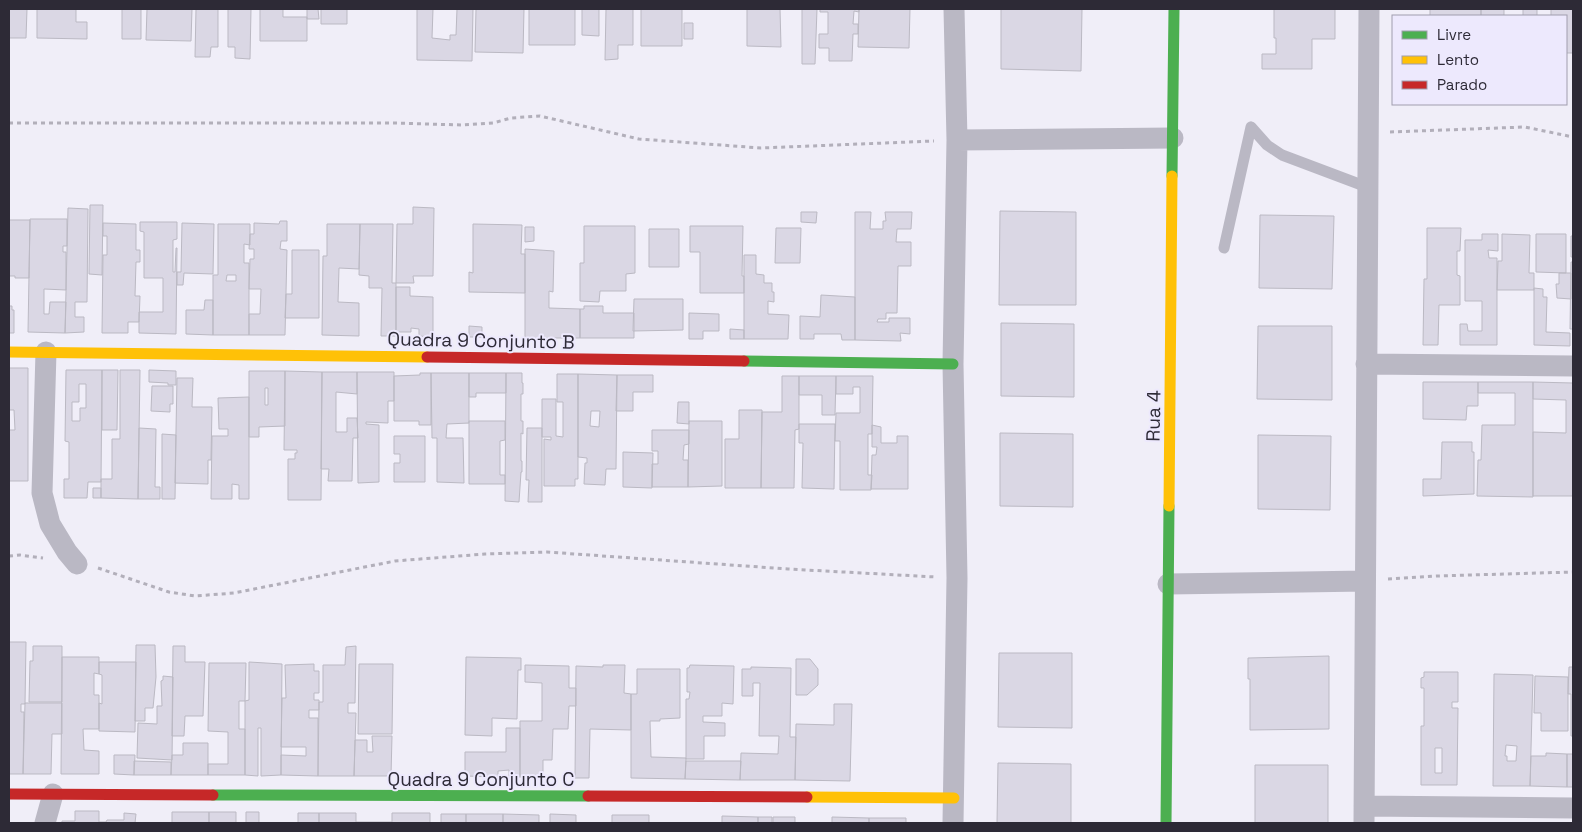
<svg xmlns="http://www.w3.org/2000/svg" width="1582" height="832" font-family="'Space Grotesk',sans-serif">
<rect width="100%" height="100%" fill="#f0eef8"/>
<path fill="#dad7e4" stroke="#bbb9c3" fill-rule="evenodd" d="M9 9H27L26 38H9Z
M37 9H76V22H87V39L37 38Z
M122 9H141V39H122Z
M147 9H192L191 41 146 40Z
M196 9H218V47H211L210 57H195Z
M228 9H251L250 59 235 58V47H228Z
M260 9H283V17H307V41H260Z
M307 9H318L319 19H307Z
M321 9H347V24H321Z
M417 9H433L432 38 450 40V35H456L457 9H473L472 61 417 60Z
M476 9H527H524L523 53 475 52Z
M529 9H575V45H529Z
M582 9H599V36L582 35Z
M606 9H633V45H618V59L605 60Z
M641 9H682V46H641Z
M747 9H780L781 47 747 46Z
M802 9H817L815 64H802Z
M820 9H859V12L854 11 853 24H858V34H853L852 61H829V48H819V34H828V12H820Z
M859 9H910L909 48 858 47Z
M1001 9H1082L1081 71 1001 69Z
M1274 9H1335V39H1312V69H1262V54H1276V38H1274Z
M1430 9H1481V16H1430Z
M1481 9H1504V16H1481Z
M1523 9H1537V16H1523Z
M1551 9H1573V53H1566V16H1551Z
M684 23H693V39H684Z
M90 205H103L102 275 89 274Z
M413 207 434 208 433 276H413L414 283H396L397 224H413Z
M68 208 88 209 87 302H75V317H84V332L65 333Z
M1000 211 1076 212V305H999Z
M801 212H817L816 223 801 222Z
M855 212H871L870 229H883V221H886L885 212H912L911 229H897L896 242H911V266H898L897 313H886V319H878L877 322H889V318H910V334L900 333 901 341 855 340Z
M1260 215 1334 216 1332 289 1259 288Z
M30 219H67V246H63V252H66V290L44 289V314H49L50 302H66L65 333 28 332Z
M9 220H30L29 278H15V276H9Z
M280 221H287V241H281L280 249 287 250 285 335H249V314H260L261 289H249L250 259H254V249H249L250 234H254V223L279 224Z
M140 222H177V239L173 240V272H175L176 248H177L176 334 139 333V312H163V278H144V232L140 231Z
M103 223 136 224V250H140V262H136L135 296H140L139 322H128V333H102L103 255H107V236H103Z
M182 223 214 224 213 274 184 273 183 285H177V272H181Z
M218 224H250V245L244 244V263H249V335H213V275H218ZM227 275H236V281H226Z
M327 224H360L359 269 339 268 338 302 359 303V336L322 335 323 256H327Z
M360 224H393L392 283H396V336H381L382 288H369V276L359 275Z
M473 224 522 225 521 254H525V293L469 292V272L473 273Z
M584 226H635V273L626 274V291H600L599 302 580 301V263H584Z
M690 226H743L742 276H744V293H700V252H690Z
M525 227H534V241L525 242Z
M776 228H801L800 263H775Z
M1427 228H1461L1460 251H1457V275L1460 276V305H1439L1438 345H1423L1424 279H1427Z
M649 229H679V267H649Z
M1482 234H1498V251L1488 250 1489 258H1497V345H1460V324H1467L1468 331H1482V301H1465V240H1482Z
M1502 234 1530 235 1529 273H1534V290H1497L1498 261H1502Z
M1536 234H1566V273L1536 272Z
M1571 236H1573V257H1571Z
M525 249 554 251 553 292 549 291V308L580 309V338H525Z
M292 250H319V318H285L286 294H292Z
M744 255H756V274L764 275V283H772V292H774V302L768 301V314L789 315 788 339H744Z
M1571 262H1573V329H1570Z
M1559 273H1571V299L1557 298 1556 284H1559Z
M396 287H410V296L433 297V337L419 336V329L411 328V332H396Z
M1534 288 1543 289V297H1547L1546 332 1570 333V346L1534 345Z
M821 295 855 297V340H842L841 334H814V339H800V316L820 317Z
M634 299H683V330L633 331Z
M205 300H213V335L186 334V310H204Z
M9 306H12V310H14V333H9Z
M584 306H603V313H634V338H580V309H584Z
M689 313 719 314V331H703V339H689Z
M1001 323 1074 324V397L1001 396Z
M469 326 482 327V337H469Z
M1258 326H1332V400L1257 399Z
M730 329 744 330V339H730Z
M9 368H28V481H9V430H15L14 410H9Z
M66 370H102L101 482H88L87 498H64V479H69V442L65 441ZM79 384H86V408H80V421H72V402H79Z
M102 370H118L117 430H102Z
M120 370H140L138 499 101 498V479H112V439H120Z
M149 370 176 371V385H168V383L149 382Z
M249 371H285V426L259 427V437H249ZM265 388H268V405H265Z
M285 371 322 372 321 500H288V459H295V453H297V450H284Z
M322 372H357V394L336 392V432H347V418H357L358 438H353L352 481H328L329 469H321Z
M357 372H394V401H388V423L366 422V424L379 425V482L358 483Z
M420 373H431V425H419V421H394V376L420 375Z
M431 373H469V423L447 424 446 438H463L464 483 437 482V438H432Z
M469 373H506V393H476V397H469Z
M506 373H522V383H523V394H521V421H523V434L521 433V461H522V472H521L519 502 505 501Z
M557 374H578V479H575V486H544V439L551 440V437H542V399H556V436L563 437V402H557Z
M578 374 617 375 616 469H606L605 485 584 484 585 463H587V458L578 457ZM591 411H600L599 427 590 426Z
M617 375H653V392H633V411H616Z
M782 376H799V429L795 430 794 488H761L762 412H782Z
M799 376H836L835 415H822V395H799Z
M836 376H873L872 434H868V475H872L871 490H840V441H835L836 413H860V387H853V394H836Z
M177 378H193L192 407H212L211 460H208V484L175 483Z
M1423 382H1478V406H1467L1466 420 1423 419Z
M1478 382H1533V497L1477 496 1478 460H1481L1482 425H1515V393H1478Z
M1533 382 1573 383V496H1533V432L1566 433V400L1533 399Z
M152 386H173V404H170V412L151 411Z
M249 397V499H239V485L232 484V499H211L212 436H228V429H219L218 398Z
M678 402H689V424L677 423Z
M739 410H762L761 488H725V439H739Z
M469 421H505V440L500 441V475H505V484H469Z
M689 421H722V486L688 487Z
M799 424H835L834 489 802 488 803 443H799Z
M872 425 881 427V443H897V436H908V489H871L872 455H876L877 447H872Z
M139 428 156 429 155 487H160V499H138Z
M527 428H542V502H528L529 480H526Z
M652 430H689V444L684 445 683 460H688V487H652V464H658V451H652Z
M1000 433 1073 434V507L1000 506Z
M162 434 176 435 175 499H162Z
M1258 435 1331 436 1330 510 1258 509Z
M394 436H425V482H394V463H400V454H394Z
M1442 442H1472V452H1474V494L1423 496V479H1441Z
M623 452 653 453 652 488 623 487Z
M93 488H101V498H93Z
M9 642H26L25 704H21V712H24L23 774H9Z
M136 645H155L156 677 153 708H145V721H135Z
M33 646H62V702H29L30 661H33Z
M173 646H185V662H205L203 716H185L184 736H172Z
M356 646 355 703H348V713H356L354 776H318L319 702H323V665H345L346 647Z
M999 653H1072V728L998 727Z
M1329 656V729L1250 730V679H1248V658Z
M62 657H99V674L94 673V695H99V729H83L84 750 99 751V774H61Z
M466 657 521 658V670H518L517 719 492 718V736L465 735Z
M796 659H810L818 669V685L807 695H796Z
M99 662H136L135 732 99 731V703L102 704V675L99 674Z
M249 662 282 664 281 775 261 776V728H258V776L245 775V701L249 700Z
M209 663H246L245 701H239V729H245V775H208V764H228V732L208 731Z
M314 664V671H319V693H314V700H319V710H309V718H318V776L281 775V755L306 756V747H281L282 698H286L285 665Z
M359 664H393L392 734H358Z
M525 665 569 666V688H576V706H569L568 729H553L552 760H543V777H520V721H542V683L525 682Z
M603 665H625L624 693 631 694V730L590 729 589 778H575L576 666 603 667Z
M690 665 734 666 733 704 722 703V716H703V722L725 723V736H704V759H686V699H689L690 692H687V668H689Z
M751 667 791 668 790 737H796L795 780H740L741 753 778 754 779 736H759L760 683H753V696H742V669H751Z
M1569 667H1573V736H1571V694H1568Z
M637 669H680V718L660 719V721H650L651 757 686 758 685 779 631 778V694H637Z
M1424 672H1458V702H1452V708H1458L1457 785H1421V726H1424V688H1421V678L1424 677ZM1435 748H1442V773H1435Z
M1494 674 1533 675 1530 786H1493ZM1506 745 1517 746 1516 761H1507V756H1505Z
M163 676 173 677 172 760 137 758 138 723 157 724V706H162L161 681 163 680Z
M1535 676 1568 677V731H1541V713H1534Z
M25 703H62V734H52L51 774H23Z
M834 704H852L850 781 795 780 796 724 834 725Z
M506 728H520V777H509V770L498 771V777L465 776V752H506Z
M372 736H392L391 776H354L355 740H367V752H373Z
M183 743H208V775H171L172 755H183Z
M1546 753 1567 754V787L1530 786 1531 756H1546Z
M1567 754H1573V787H1567Z
M114 755H135L134 775 114 774Z
M134 761 171 762V775H134Z
M686 761H741L740 780 685 779Z
M998 763 1071 764V823H997Z
M1255 765H1328V823H1255Z
M75 811H99V823H62V821H75Z
M172 812H209V823H172Z
M209 812H236V823H209Z
M246 812H259V823H246Z
M124 813 136 814 135 823H99V822H106L107 820H124Z
M298 813H319V823H298Z
M319 813H356V823H319Z
M392 813H430V823H392Z
M441 814H466V823H441Z
M466 814H503V823H466Z
M503 814 539 815V823H503Z
M550 814 576 815V823H550Z
M612 815H649V823H612Z
M722 816 758 817V823H722Z
M758 817H772V823H758Z
M773 817H795V823H773Z
M832 817 869 818V823H832Z
M869 818H906V823H869Z
M356 822H392V823H356Z"/>
<g fill="none" stroke-linecap="round" stroke-linejoin="round">
<path stroke="#b2afba" stroke-width="3" stroke-dasharray="4 4" stroke-linecap="butt" d="M9 123H394L462 125 493 123 511 118 540 116 639 139 761 148 934 141
M1390 132 1525 127 1573 137
M9 556 20 555 43 558
M98 568 169 592 195 596 234 593 395 561 485 554 547 552 788 569 936 577
M1388 579 1437 576 1573 572"/>
<path stroke="#bab8c4" stroke-width="11" d="M1251 127 1267 145 1282 155 1367 187
M1224 248 1251 127"/>
<path stroke="#bab8c4" stroke-width="21" d="M957 140 1173 138
M46 352 42 493 50 524 67 552 77 564
M1366 364 1573 366
M1168 584 1365 581
M1364 806 1573 808
M45 823 53 794
M953 823 957 578 953 364 957 140 954 9
M1364 823 1369 9"/>
<path stroke="#4caf50" stroke-width="11" d="M1172 176 1174 9
M744 361 953 364
M213 795 588 796
M1166 823 1169 506"/>
<path stroke="#ffc107" stroke-width="11" d="M9 352 427 357
M1169 506 1172 176
M807 797 954 798"/>
<path stroke="#c62828" stroke-width="11" d="M427 357 744 361
M9 794 213 795
M588 796 807 797"/>
</g>
<g text-anchor="middle" stroke-width="4" stroke-linejoin="round" paint-order="stroke">
<g font-size="19" fill="#2d2a36" stroke="#ede9fd">
<text transform="translate(481 340) rotate(1)" y="7">Quadra 9 Conjunto B</text>
<text transform="translate(1153 416) rotate(-89)" y="7">Rua 4</text>
<text x="481" y="786">Quadra 9 Conjunto C</text>
</g>
</g>
<rect width="1582" height="832" fill="none" stroke="#2d2a36" stroke-width="20"/>
<rect x="1392" y="15" width="175" height="90" fill="#ede9fd" stroke="#a09dad"/>
<rect x="1402" y="31" width="25" height="8" fill="#4caf50" stroke="#a09dad"/>
<text x="1437" y="40" font-size="15" fill="#2d2a36">Livre</text>
<rect x="1402" y="56" width="25" height="8" fill="#ffc107" stroke="#a09dad"/>
<text x="1437" y="65" font-size="15" fill="#2d2a36">Lento</text>
<rect x="1402" y="81" width="25" height="8" fill="#c62828" stroke="#a09dad"/>
<text x="1437" y="90" font-size="15" fill="#2d2a36">Parado</text>
</svg>
